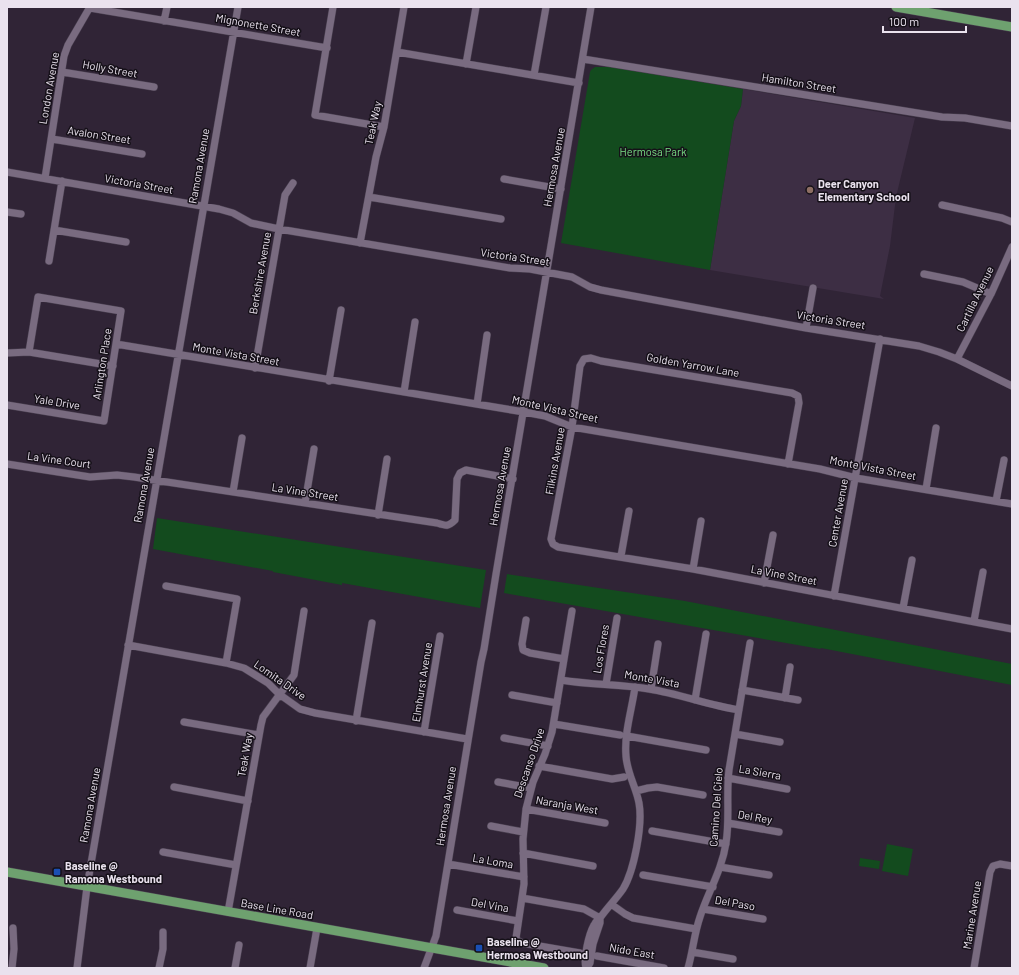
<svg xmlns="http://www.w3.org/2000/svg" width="1019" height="975" font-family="Barlow,sans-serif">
<rect width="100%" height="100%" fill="#302436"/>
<path fill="#3d2e44" d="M743 89 915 118 896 197 890 246 880 296 884 299 710 270 734 121 741 106Z"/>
<path fill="#134b1e" d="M595 67H611L743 89 741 106 734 121 710 270 561 243 590 72 591 70Z
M157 518 486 570 480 608 342 583V585L273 572V571L153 549Z
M507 574 685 601 1012 664V685L821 648 820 649 504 593Z
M887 844 913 849 908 876 882 871Z
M860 858 880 861 879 869 859 866Z"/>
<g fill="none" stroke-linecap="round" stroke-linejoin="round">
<defs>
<path id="minor" d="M333 7 315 115 384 127
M90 8 327 48
M164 21 167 7
M397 52 579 83
M583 59 942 117 965 118 1012 126
M466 64 476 7
M62 72 154 87
M534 75 546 7
M52 139 142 154
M7 172 219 209 233 213 251 223 279 229 510 268 530 269 572 277 590 287 601 290 806 328 919 346 939 352 957 359 1012 386
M45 178 64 56 68 45 90 7
M504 179 561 189
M369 197 501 219
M942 205 1002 218 1012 222
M7 212 21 214
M54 230 126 242
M360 243 376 157 384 127 404 7
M49 261 62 181
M924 274 963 282 991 294
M806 328 813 288
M116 344 524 412 545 416 572 427 820 469 856 478 1012 504
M7 353 29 352 113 366
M957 359 991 294 1012 247
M255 368 285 195 293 183
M329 381 341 310
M404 392 415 322
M477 404 487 335
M7 405 104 421 121 311 38 297 29 352
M7 464 90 477 117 475 134 477 437 523C446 526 448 527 455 520L457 479 460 473 466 470 513 479
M788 464 799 403 798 396 792 393 601 361 591 358 584 359 580 366 572 427 551 539 553 544 558 547 693 569 1012 629
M926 489 936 428
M233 492 242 438
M996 501 1004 460
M305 503 314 449
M378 515 387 459
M621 556 629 511
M693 569 701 521
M764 583 773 535
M166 586 237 599 226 663
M834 596 880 339
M903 608 912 560
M572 611 552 732 545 754 533 782 526 809 523 839 524 884 516 938 517 940 522 943 580 953
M526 620 522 644 523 650 530 653 564 659
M974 621 983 572
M128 645 226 663 244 668 268 683 279 694 300 709 315 713 467 739
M561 680C590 685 620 684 649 689 680 694 708 705 739 710
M606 684 617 618
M651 689 658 644
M742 690 798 700
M512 695 557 703
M785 698 790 667
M695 700 706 634
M356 721 372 623
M184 722 259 735
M554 724 620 735
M424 732 440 636
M735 734 780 742
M627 736 706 750
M504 738 548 746
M539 766 612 779 624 777
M728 778 787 789
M498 782 531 788
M174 787 248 801
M636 791 648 788 657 787 703 795
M526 809 605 823
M728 823 779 832
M491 826 523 832
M652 831 726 844
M163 852 236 865
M523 853 593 866
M448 864 524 877
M720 867 769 875
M643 875 713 887
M522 898 584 909 600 918
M611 904 625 914 633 918 696 929
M703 909 763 919
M457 910 518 921
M228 912 261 725 263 717 294 675 304 611
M692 952 733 959
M597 956 664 968
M12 968 14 949 13 928
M77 968 87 887 238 7
M159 968 163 949V932
M235 968 239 945
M310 968 317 928
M424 968 436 936 481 662 484 649 496 574 591 7
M586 968C583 958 589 934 594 925 595 922 598 920 600 918
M587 968 590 963 593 944 600 923V918C607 908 616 899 623 889 634 871 643 825 639 803 636 787 627 773 626 756 624 733 632 709 635 687
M688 968C693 951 694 934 700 917 708 892 722 870 726 843 730 819 726 794 729 770L750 643
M974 968 990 872 993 866 1000 864 1012 866"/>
<path id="major" d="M896 7 1012 27
M7 872 544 968"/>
</defs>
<use href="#minor" stroke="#4a4050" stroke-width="8"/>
<use href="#major" stroke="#4a4050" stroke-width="10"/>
<use href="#minor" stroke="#796b80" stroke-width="7"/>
<use href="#major" stroke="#6ea16f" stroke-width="9"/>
</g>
<circle fill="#8d6e63" stroke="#151018" stroke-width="1.5" cx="810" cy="190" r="4"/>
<g fill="#1a4fb4" stroke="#151018" stroke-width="1.5">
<rect x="53" y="868" width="8" height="8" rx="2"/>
<rect x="475" y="944" width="8" height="8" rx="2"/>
</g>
<g text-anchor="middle" stroke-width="3" stroke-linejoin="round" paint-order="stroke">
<g font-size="11" fill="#eae2ee" stroke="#151018">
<text transform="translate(258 25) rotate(10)" y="4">Mignonette Street</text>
<text transform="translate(110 69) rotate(10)" y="4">Holly Street</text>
<text transform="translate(799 83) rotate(9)" y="4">Hamilton Street</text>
<text transform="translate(49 88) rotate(-80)" y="4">London Avenue</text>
<text transform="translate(373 123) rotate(-78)" y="4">Teak Way</text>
<text transform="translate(99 135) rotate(9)" y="4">Avalon Street</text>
<text transform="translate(199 166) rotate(-80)" y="4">Ramona Avenue</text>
<text transform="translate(554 167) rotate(-80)" y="4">Hermosa Avenue</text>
<text transform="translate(139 184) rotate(10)" y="4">Victoria Street</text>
<text transform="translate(515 257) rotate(8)" y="4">Victoria Street</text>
<text transform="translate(260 273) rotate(-80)" y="4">Berkshire Avenue</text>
<text transform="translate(975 299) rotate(-64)" y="4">Cartilla Avenue</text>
<text transform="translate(831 320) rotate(9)" y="4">Victoria Street</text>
<text transform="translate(236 354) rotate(10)" y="4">Monte Vista Street</text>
<text transform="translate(102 364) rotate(-81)" y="4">Arlington Place</text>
<text transform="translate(693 365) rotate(10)" y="4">Golden Yarrow Lane</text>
<text transform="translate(57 402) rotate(9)" y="4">Yale Drive</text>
<text transform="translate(555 409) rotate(13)" y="4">Monte Vista Street</text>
<text transform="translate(59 460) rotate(8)" y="4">La Vine Court</text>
<text transform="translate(555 461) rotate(-80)" y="4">Filkins Avenue</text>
<text transform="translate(873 468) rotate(11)" y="4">Monte Vista Street</text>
<text transform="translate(144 485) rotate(-80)" y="4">Ramona Avenue</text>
<text transform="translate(500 486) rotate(-80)" y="4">Hermosa Avenue</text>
<text transform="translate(305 492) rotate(9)" y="4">La Vine Street</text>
<text transform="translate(838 513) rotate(-80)" y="4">Center Avenue</text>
<text transform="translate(784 575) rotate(11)" y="4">La Vine Street</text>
<text transform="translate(601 649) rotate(-80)" y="4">Los Flores</text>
<text transform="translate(652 679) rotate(10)" y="4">Monte Vista</text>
<text transform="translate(280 680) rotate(35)" y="4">Lomita Drive</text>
<text transform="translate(422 682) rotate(-81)" y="4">Elmhurst Avenue</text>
<text transform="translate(245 755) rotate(-80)" y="4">Teak Way</text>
<text transform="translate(529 763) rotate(-71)" y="4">Descanso Drive</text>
<text transform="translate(760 772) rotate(10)" y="4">La Sierra</text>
<text transform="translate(90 805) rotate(-80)" y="4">Ramona Avenue</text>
<text transform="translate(567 805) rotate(10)" y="4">Naranja West</text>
<text transform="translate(446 806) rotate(-81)" y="4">Hermosa Avenue</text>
<text transform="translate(716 807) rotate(-86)" y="4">Camino Del Cielo</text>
<text transform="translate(755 817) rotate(10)" y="4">Del Rey</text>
<text transform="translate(493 861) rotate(10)" y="4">La Loma</text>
<text transform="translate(735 903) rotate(10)" y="4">Del Paso</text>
<text transform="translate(490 905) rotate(10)" y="4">Del Vina</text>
<text transform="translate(277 909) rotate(10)" y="4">Base Line Road</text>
<text transform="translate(972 915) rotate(-81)" y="4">Marine Avenue</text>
<text transform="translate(632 951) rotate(10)" y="4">Nido East</text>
</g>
<g font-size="11" fill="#7ae086" stroke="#151018">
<text x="653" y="156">Hermosa Park</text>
</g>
<g font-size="11" font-weight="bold" fill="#eae2ee" stroke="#151018" text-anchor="start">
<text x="818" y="188">Deer Canyon<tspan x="818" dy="13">Elementary School</tspan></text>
<text x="65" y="870">Baseline @<tspan x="65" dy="13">Ramona Westbound</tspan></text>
<text x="487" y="946">Baseline @<tspan x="487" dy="13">Hermosa Westbound</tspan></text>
</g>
</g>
<rect width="1019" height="975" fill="none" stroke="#eae2ee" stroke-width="16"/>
<path d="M883 26v6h83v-6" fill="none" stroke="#eae2ee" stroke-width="2"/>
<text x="889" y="26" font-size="12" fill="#eae2ee" stroke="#151018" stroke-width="3" paint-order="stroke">100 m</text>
</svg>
